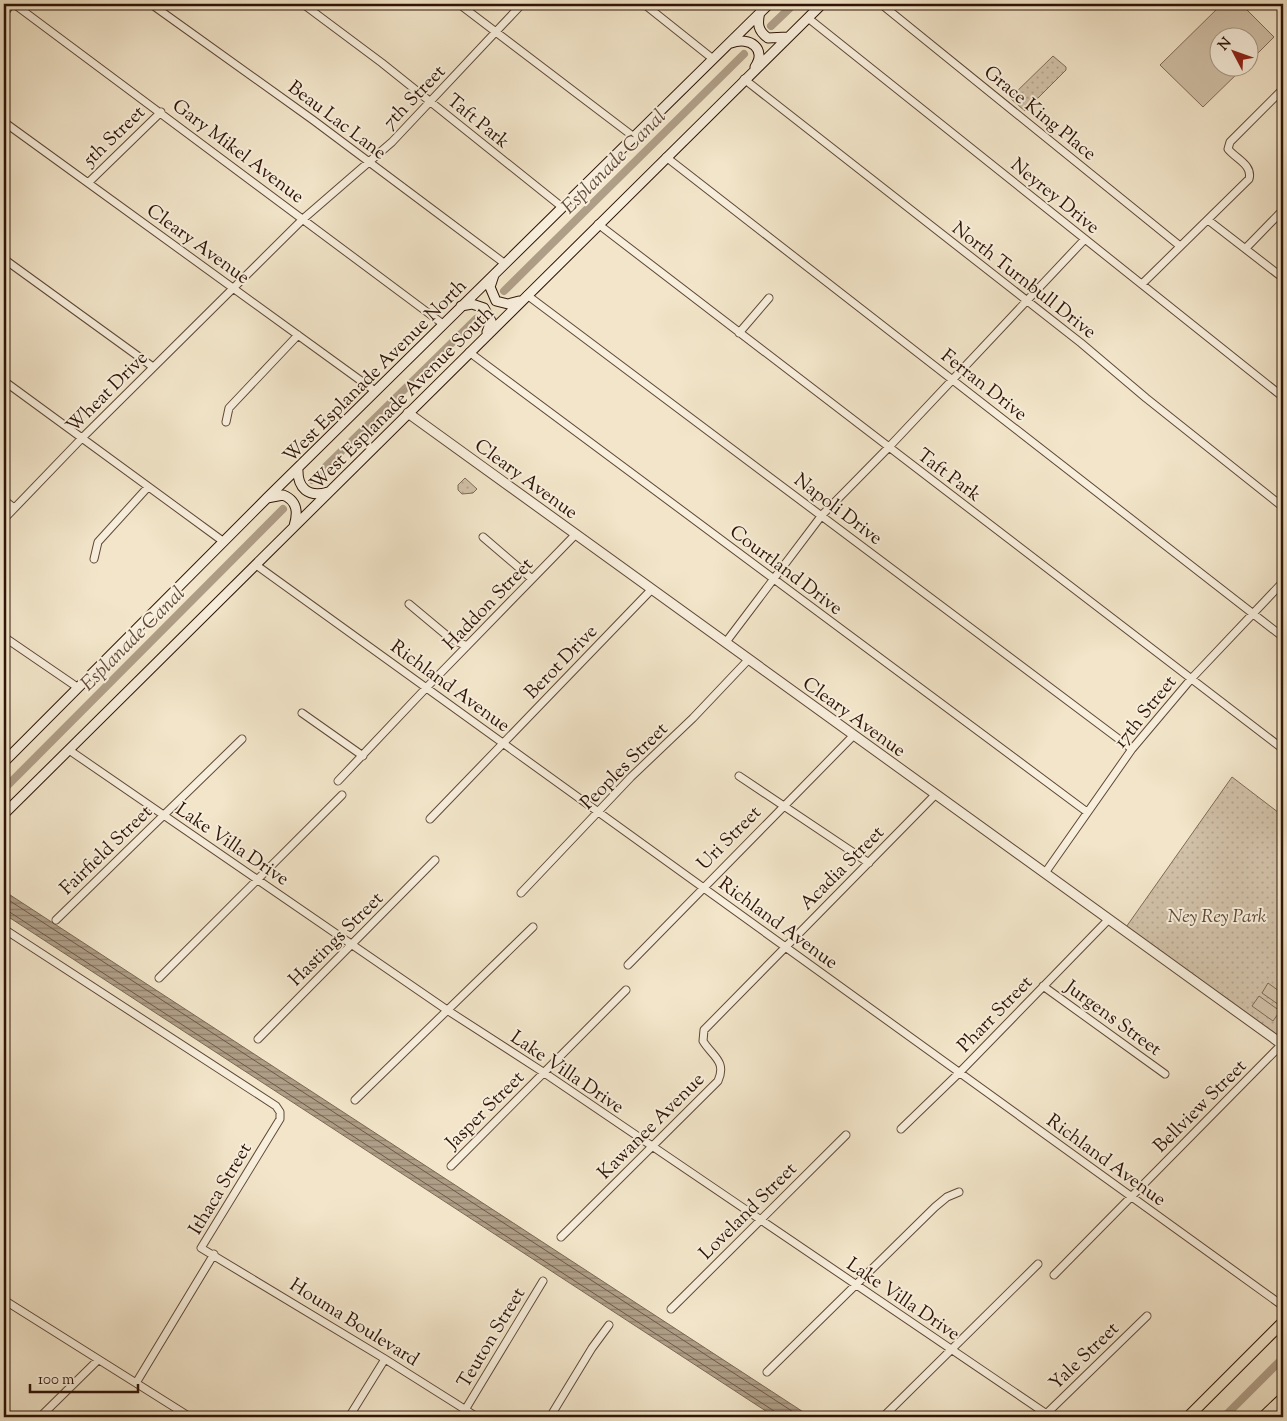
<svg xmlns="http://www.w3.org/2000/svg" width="1287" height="1421" font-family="'Sorts Mill Goudy',serif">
<defs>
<pattern id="park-dots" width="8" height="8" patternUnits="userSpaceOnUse" patternTransform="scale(1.25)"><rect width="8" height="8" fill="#d1c1a8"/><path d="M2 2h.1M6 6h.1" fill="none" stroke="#b4a58f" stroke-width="1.8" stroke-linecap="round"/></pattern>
<pattern id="water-rules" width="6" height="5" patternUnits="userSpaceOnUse" patternTransform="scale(1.25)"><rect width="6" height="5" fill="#af9e87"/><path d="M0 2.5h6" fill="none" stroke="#8f806c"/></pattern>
</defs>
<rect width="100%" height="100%" fill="#f2e5c9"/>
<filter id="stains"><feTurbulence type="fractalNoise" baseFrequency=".004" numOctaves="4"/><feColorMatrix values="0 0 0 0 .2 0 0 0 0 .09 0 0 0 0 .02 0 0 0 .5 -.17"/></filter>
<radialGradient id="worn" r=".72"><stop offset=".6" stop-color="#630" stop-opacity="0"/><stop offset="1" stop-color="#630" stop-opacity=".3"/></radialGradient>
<path fill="url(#park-dots)" stroke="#806a57" d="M1053 56 1066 67V70L1025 111 1010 98Z
M465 478 477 489 473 493 462 494 458 490V485Z
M1232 777 1283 816V1045L1124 930Z"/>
<path fill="#d1c1a8" stroke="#806a57" d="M1222 4H1241L1274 37 1250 61V38H1220V68H1243L1203 107 1160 65Z
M1268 983 1283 994 1282 1007 1262 993Z
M1259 996 1280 1011 1273 1021 1252 1006Z"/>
<path fill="url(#water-rules)" stroke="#7b6753" d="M4 891 811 1417H775L4 914Z"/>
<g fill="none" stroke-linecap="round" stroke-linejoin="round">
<path stroke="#6e5946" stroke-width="1" d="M4 897 801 1417
M4 911H8L774 1411 777 1417"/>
<path stroke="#af9e87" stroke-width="8" d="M771 26 794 4
M504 291 744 54
M312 480 476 319
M4 789 283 509
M1224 1417 1283 1358"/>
<defs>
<path id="minor" d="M14 4 443 324
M151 4 313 120 504 263
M303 4 382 63 562 207
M459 4 634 137
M644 4 713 59
M881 4 1180 246
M4 14 11 4
M808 18 1283 397
M744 79 1081 343 1146 398 1283 507
M4 122 375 391
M666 157 1283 637
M89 182 161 112
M1208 220 1283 278
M598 224 1283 749
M1246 248 1283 210
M4 259 153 367
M1142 284 1249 179C1253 165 1236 159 1228 149L1230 142 1283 89
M527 295 1132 749
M739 333 769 298
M469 352 1087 812
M4 381 224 542
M226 422 229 408 298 335
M4 500 14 508
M4 519 82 438 303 219 392 142 522 4
M483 537 532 579
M94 559 98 542 148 487
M256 565 1283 1306
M409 604 451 639 467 646
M4 637 77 687
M726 642 822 515 889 447 1085 239
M302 713 363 756
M69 750 447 1010 543 1072 1051 1417
M739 776 869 863
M338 781 427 687 576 534
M430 819 652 589
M1045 873 1132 749 1191 679 1283 582
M521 893 631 777 693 718 749 659
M56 920 242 739
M4 929 276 1106 280 1112V1119L201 1248 385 1359 477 1417
M628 965 854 735
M159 978 342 795
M1043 986 1165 1074
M258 1039 435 860
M355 1100 533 927
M901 1129 959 1073 1109 919
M451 1166 626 990
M561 1237 718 1081C727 1061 712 1056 703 1041L704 1030 936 794
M1054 1275 1282 1044
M4 1300 190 1417
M671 1309 846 1135
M767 1372 935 1207 947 1197 959 1192
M136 1383 214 1254
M465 1410 543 1281
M40 1417 98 1360
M349 1417 385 1359
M550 1417 592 1348 609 1325
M883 1417 1038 1264
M1043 1417 1147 1316"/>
<path id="tertiary" d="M408 413 1283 1045"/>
<path id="secondary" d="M760 12C757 24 758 31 768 38L787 37
M731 43C750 36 767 49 755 67
M494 275 490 287 496 301 508 304 519 301
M461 306 472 304 484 308 491 321 487 332
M298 468C297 488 308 498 328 492
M267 498 283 495C298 501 298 513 294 526
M4 762 267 498 769 4
M4 814 822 4"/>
<path id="primary" d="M1188 1417 1283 1322
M1263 1417 1283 1398"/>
</defs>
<use href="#minor" stroke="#5f4837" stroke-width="9"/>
<use href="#tertiary" stroke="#5f4837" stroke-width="11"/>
<use href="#secondary" stroke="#2e1406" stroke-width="11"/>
<use href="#primary" stroke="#2e1406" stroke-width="12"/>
<use href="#minor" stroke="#f7eedc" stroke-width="7"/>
<use href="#tertiary" stroke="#f7eedc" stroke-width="9"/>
<use href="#secondary" stroke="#f7eedc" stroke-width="9"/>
<use href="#primary" stroke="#f2e5c9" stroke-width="10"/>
</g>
<g text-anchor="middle" stroke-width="4" stroke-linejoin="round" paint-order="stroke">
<g font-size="19" fill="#2e1406" stroke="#f7eedc">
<text transform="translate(413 96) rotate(-46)" y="7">7th Street</text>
<text transform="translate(1041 112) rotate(39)" y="7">Grace King Place</text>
<text transform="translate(338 119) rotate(37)" y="7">Beau Lac Lane</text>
<text transform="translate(479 120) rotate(39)" y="7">Taft Park</text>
<text transform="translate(113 135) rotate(-44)" y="7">5th Street</text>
<text transform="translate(239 150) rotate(37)" y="7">Gary Mikel Avenue</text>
<text transform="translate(1056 195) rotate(39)" y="7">Neyrey Drive</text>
<text transform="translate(199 243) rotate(36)" y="7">Cleary Avenue</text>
<text transform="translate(1025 279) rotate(38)" y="7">North Turnbull Drive</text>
<text transform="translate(374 370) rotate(-45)" y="7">West Esplanade Avenue North</text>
<text transform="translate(985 384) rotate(38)" y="7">Ferran Drive</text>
<text transform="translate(106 391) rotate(-45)" y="7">Wheat Drive</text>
<text transform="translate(401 397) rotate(-45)" y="7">West Esplanade Avenue South</text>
<text transform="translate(950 474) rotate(37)" y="7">Taft Park</text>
<text transform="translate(527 478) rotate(36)" y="7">Cleary Avenue</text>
<text transform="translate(839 508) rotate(37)" y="7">Napoli Drive</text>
<text transform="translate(787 569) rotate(37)" y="7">Courtland Drive</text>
<text transform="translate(487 603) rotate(-46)" y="7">Haddon Street</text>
<text transform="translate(560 661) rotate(-46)" y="7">Berot Drive</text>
<text transform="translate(451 685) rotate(36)" y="7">Richland Avenue</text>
<text transform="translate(1144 711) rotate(-51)" y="7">17th Street</text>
<text transform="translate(855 716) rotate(36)" y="7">Cleary Avenue</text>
<text transform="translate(623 765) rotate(-45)" y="7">Peoples Street</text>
<text transform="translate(728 837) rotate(-45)" y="7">Uri Street</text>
<text transform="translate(233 843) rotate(34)" y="7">Lake Villa Drive</text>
<text transform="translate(105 849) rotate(-44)" y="7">Fairfield Street</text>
<text transform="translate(841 867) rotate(-45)" y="7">Acadia Street</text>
<text transform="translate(779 922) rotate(36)" y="7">Richland Avenue</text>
<text transform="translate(335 938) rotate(-45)" y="7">Hastings Street</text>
<text transform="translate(994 1013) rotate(-46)" y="7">Pharr Street</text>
<text transform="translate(1114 1017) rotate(36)" y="7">Jurgens Street</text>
<text transform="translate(568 1071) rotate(34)" y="7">Lake Villa Drive</text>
<text transform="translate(1199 1105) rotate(-45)" y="7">Bellview Street</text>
<text transform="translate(484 1109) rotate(-45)" y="7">Jasper Street</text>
<text transform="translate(650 1125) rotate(-45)" y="7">Kawanee Avenue</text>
<text transform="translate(1107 1159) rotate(36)" y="7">Richland Avenue</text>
<text transform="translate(219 1188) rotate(-59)" y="7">Ithaca Street</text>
<text transform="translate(747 1210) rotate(-45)" y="7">Loveland Street</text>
<text transform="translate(904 1298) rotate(34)" y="7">Lake Villa Drive</text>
<text transform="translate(355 1321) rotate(32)" y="7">Houma Boulevard</text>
<text transform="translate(490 1337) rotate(-59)" y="7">Teuton Street</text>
<text transform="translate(1083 1355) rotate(-44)" y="7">Yale Street</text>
</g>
<g font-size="19" font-style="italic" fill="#5f4837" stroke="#f7eedc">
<text x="1217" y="922">Ney Rey Park</text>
</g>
<g font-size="20" font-style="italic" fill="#624b3a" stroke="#f7eedc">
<text transform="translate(613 161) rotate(-45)" y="7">Esplanade Canal</text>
<text transform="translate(132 638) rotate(-45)" y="7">Esplanade Canal</text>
</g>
</g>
<rect width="1287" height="1421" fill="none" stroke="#f2e5c9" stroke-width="20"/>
<rect x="5" y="5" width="1277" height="1411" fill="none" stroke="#2e1406" stroke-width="2.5"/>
<rect x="10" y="10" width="1267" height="1401" fill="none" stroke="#2e1406"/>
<g transform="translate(1234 52) rotate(311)"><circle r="24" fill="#f7eedc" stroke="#a79786"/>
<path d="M0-4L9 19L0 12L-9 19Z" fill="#8f2418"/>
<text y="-8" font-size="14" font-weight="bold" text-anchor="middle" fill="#2e1406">N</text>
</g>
<path d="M30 1384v8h108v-8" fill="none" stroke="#2e1406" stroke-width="2.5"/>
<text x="38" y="1384" font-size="15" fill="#2e1406" stroke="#f7eedc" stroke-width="4" paint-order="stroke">100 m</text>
<rect width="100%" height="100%" filter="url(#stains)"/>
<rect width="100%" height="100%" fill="url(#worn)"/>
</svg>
